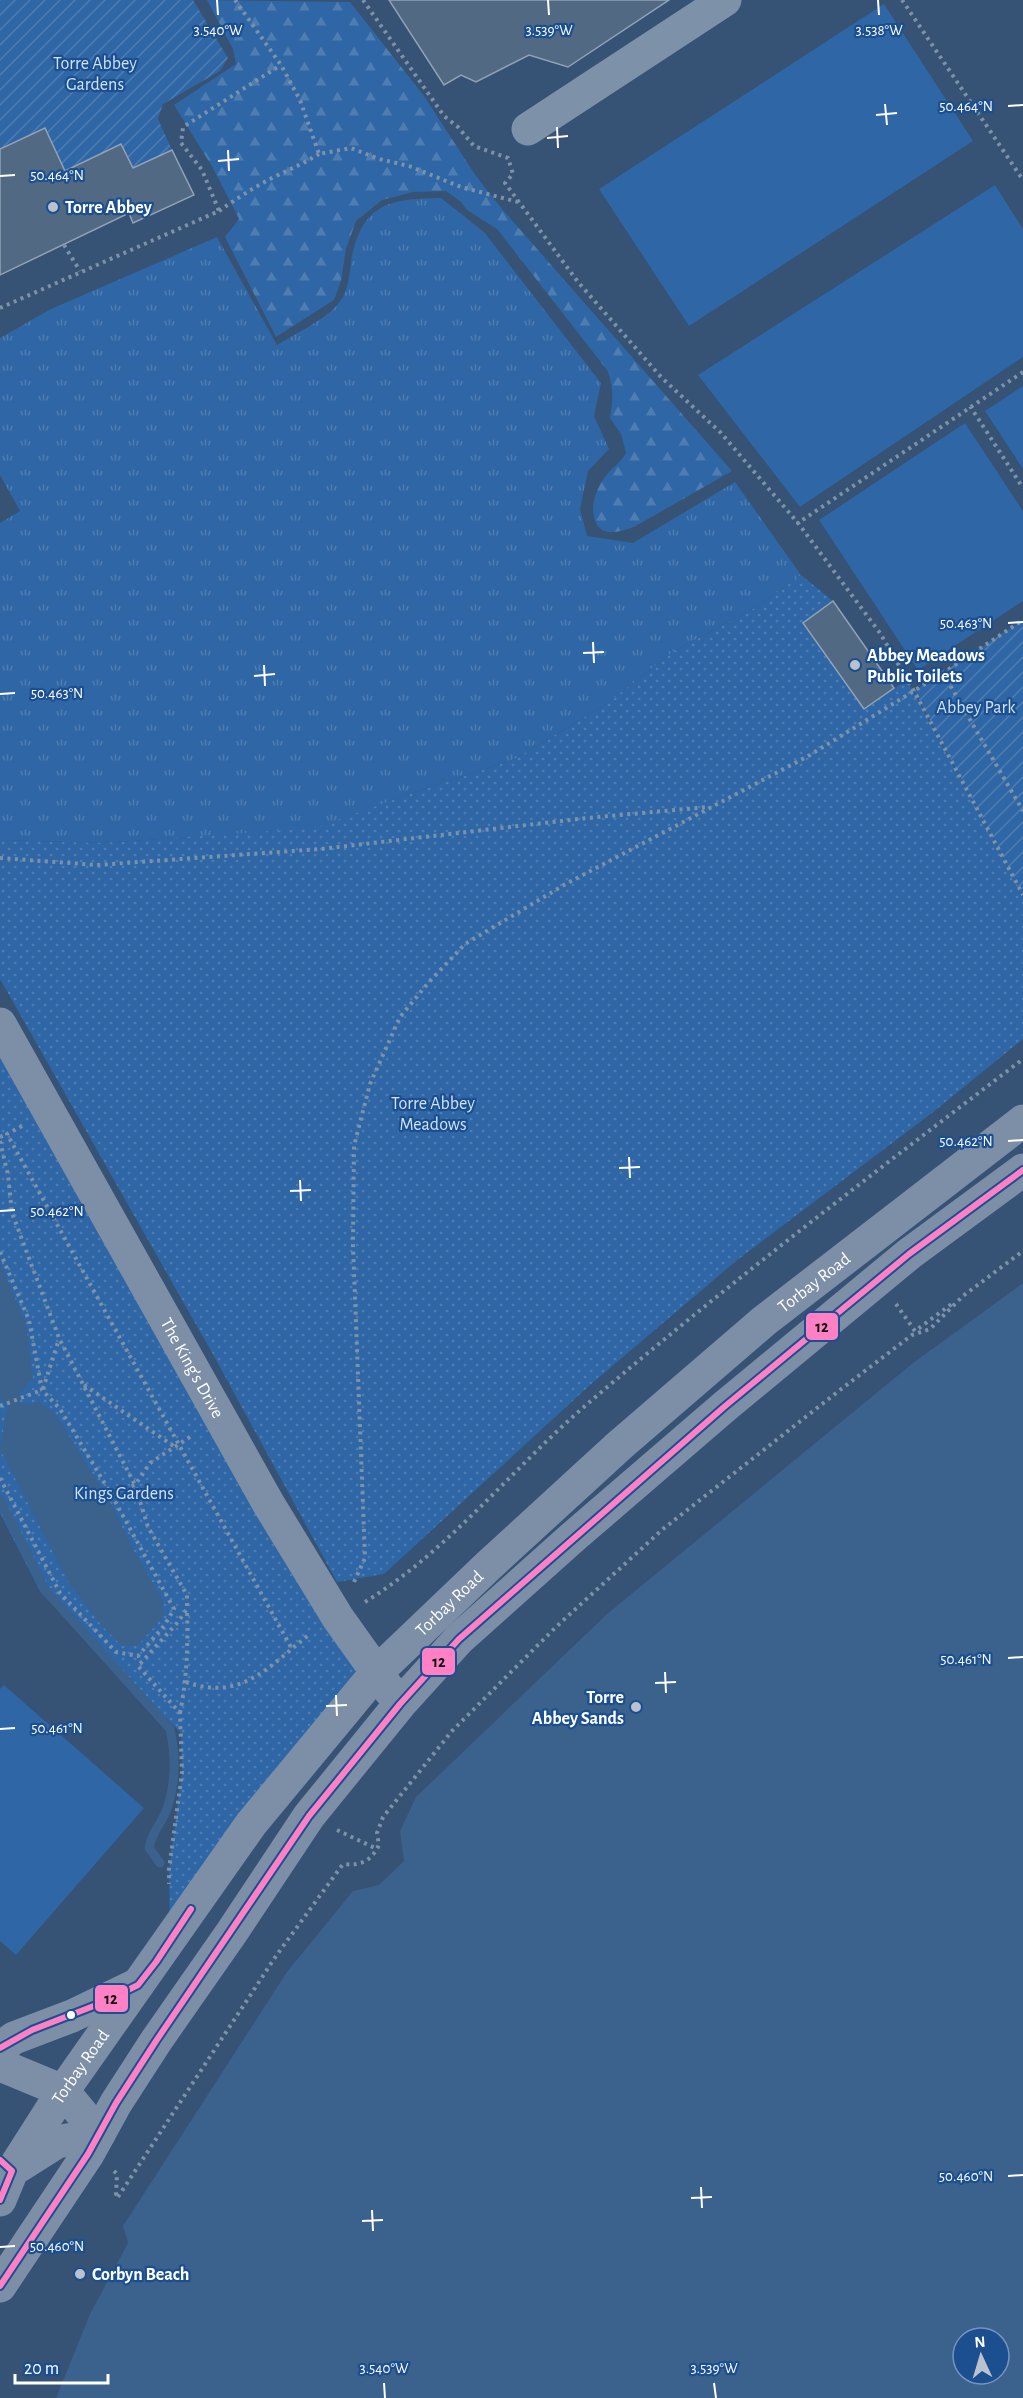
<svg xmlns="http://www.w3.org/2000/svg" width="1023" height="2398" font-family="'Alegreya Sans',sans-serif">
<defs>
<pattern id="grass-tufts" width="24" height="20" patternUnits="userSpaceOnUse" patternTransform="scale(1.5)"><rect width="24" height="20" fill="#2f66a5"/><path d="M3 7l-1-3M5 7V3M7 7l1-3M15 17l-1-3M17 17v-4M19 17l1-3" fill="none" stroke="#4e7db2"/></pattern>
<pattern id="forest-firs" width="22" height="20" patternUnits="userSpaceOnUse" patternTransform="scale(1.5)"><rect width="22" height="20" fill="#2f66a5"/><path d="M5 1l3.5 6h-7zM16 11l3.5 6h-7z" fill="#4e7db2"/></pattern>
<pattern id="park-dots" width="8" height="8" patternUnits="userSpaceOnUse" patternTransform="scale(1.5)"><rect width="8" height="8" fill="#2f66a5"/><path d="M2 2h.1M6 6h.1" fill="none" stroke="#4e7db2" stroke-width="1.8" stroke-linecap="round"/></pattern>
<pattern id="garden-furrows" width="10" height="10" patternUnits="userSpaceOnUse" patternTransform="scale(1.5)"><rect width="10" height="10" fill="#2f66a5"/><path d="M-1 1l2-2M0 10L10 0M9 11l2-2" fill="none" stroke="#4e7db2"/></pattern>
</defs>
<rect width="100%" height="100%" fill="#365274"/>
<path fill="url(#grass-tufts)" d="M441 198 484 232 601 383 594 416 609 449 588 471 580 509 587 536 633 543 735 482 801 575 755 608 674 651 605 705 515 759 412 793 315 829 101 843 0 840V523L20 511 0 475V338L51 309 217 237 277 345C294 334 325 320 338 304 350 290 349 273 352 256 364 201 393 199 441 198Z"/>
<path fill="url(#forest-firs)" d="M207 0 350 2 424 96 476 176 502 209 732 471 634 527C622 531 603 538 596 523 588 505 598 484 610 471 616 465 622 460 626 453L621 434 610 418C613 400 614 387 607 370L497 229 467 210 461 202 446 191 413 192 382 200 356 221 346 249 341 281 334 300 276 337 225 237 239 219 213 168 174 105 236 64 233 49Z"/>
<path fill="url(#park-dots)" d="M801 575 833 601 803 623 864 709 907 680 1023 895V1039L932 1113 736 1261 590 1385 384 1574 337 1582 215 1358 0 979V840L101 843 315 828 412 793 515 759 605 705 674 651 755 608Z
M0 1024 376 1673 170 1939 169 1869 182 1773 181 1733 41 1593 0 1513Z"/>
<path fill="url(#garden-furrows)" d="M0 0H193L228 58 220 71 163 104 158 119 172 150 133 168 121 144 65 171 45 128 0 149Z
M1023 620V895L914 691Z"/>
<path fill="#2f66a5" d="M884 4 973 141 689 326 599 189Z
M995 185 1023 229V357L800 507 698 375Z
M1023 386V469L985 411Z
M965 423 1023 511V601L918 670 819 520Z
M4 1685 144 1808 16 1955 0 1941V1689Z"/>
<path fill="#3b618d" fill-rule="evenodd" d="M0 1263 26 1324 33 1378 19 1394 20 1404 39 1402 56 1415 109 1500 133 1549 163 1601V1617L137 1646H122L102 1626 68 1581 0 1449 8 1404 0 1399Z
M1023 1283V2398H56L90 2314 128 2243 123 2226 287 1972 353 1891 379 1885 404 1861 400 1831 416 1797 607 1614 913 1363ZM963 2338H999V2374H963Z"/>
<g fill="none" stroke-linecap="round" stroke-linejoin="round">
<path stroke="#3b618d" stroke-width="9" d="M0 1500 45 1590 170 1729C176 1756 176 1782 167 1809 162 1823 151 1833 149 1848L160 1863"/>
</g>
<path fill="#526984" stroke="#92a2b6" stroke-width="1.5" d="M389 0H669L568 67 529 55 476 82 461 75 444 85Z
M45 128 65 171 121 144 133 168 172 150 194 195 133 223 129 213 0 275V149Z
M833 601 894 688 864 709 803 623Z"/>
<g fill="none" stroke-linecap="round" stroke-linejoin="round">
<path stroke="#7d92a8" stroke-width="4" stroke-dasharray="3 4.5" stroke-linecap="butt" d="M235 0 281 65 300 100 319 154 351 148 379 159 409 166 461 187 518 202
M363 0 444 116 458 127 474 146 508 158 513 174 505 183 578 282 661 377 721 433 798 523
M902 0 1023 180
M219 211C236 199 253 188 272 178 288 170 303 164 319 154
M64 245 80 271
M0 308 219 211 202 170 181 143 183 127 281 65
M1023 372 798 523 880 633 914 691 1023 895
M970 406 1023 488
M943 673 1023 811
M0 858 97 865 321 849 587 818 708 807
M22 1126 7 1134 292 1649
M0 1137 7 1134
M0 1141 8 1175 12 1213 59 1338 135 1485 148 1527 187 1595V1609L178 1622 138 1666 180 1713 182 1773 169 1869V1884
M0 1252 29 1320 42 1390 60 1409 111 1494 135 1485 150 1463 193 1435
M896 1304 915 1331 953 1303
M84 1385 175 1447
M43 1389 59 1339
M0 1406 42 1390
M0 1478 60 1593 116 1652 138 1656 164 1626 174 1609 111 1494
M354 1582 365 1558 353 1245 354 1146 370 1084 400 1017 429 982 465 944 564 885 810 755 943 673 1023 620
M365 1602C448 1551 511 1470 585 1406 726 1285 875 1172 1023 1059
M186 1682C242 1702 269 1666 310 1634
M180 1713C187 1678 188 1645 187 1610
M337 1830 377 1849
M114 2171 117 2174 116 2194 118 2197
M118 2197 276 1956 343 1864C361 1866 371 1861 379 1845L377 1833 383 1817 452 1731 557 1626 663 1529 840 1390 912 1335 930 1329 963 1296 1023 1251"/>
<path stroke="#7d92a8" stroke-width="33" d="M528 129 725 0"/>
<g stroke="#7d8ea7" stroke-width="33">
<path id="s1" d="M0 1024 268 1503 338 1618 390 1691"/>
<path d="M0 2048 14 2038 72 2016 138 1984"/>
<path d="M0 2065 63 2091 99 2134 57 2142 19 2166"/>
<path id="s2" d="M0 2200 12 2171 63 2091 251 1824 376 1673 488 1566 620 1445 764 1321 1023 1121"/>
<path d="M0 2286 88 2154 116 2103 156 2041 232 1932 309 1816 400 1704 459 1639 573 1537 724 1407 909 1254 1023 1170"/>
</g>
<defs>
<path id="bus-1" d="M0 2048 32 2030 104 2002 138 1985 156 1962 191 1909
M0 2160 12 2171 0 2200
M0 2286 88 2154 116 2103 156 2041 309 1816 400 1704 459 1639 724 1407 909 1254 1023 1170"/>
</defs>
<use href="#bus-1" stroke="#1b4f8f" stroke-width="10"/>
<use href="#bus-1" stroke="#ff80c5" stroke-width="6"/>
</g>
<path fill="none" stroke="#fff" stroke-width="2" d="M217 0 218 15M548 0 549 15M878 0 879 15M885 104 887 125M1008 106 1023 105M876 115 897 113M557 127 558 148M547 138 568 136M228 150 229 171M218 161 239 159M0 176 15 175M1008 623 1023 622M593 642 594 663M583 653 604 652M264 665 265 686M254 676 275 674M0 694 15 693M1008 1141 1023 1140M629 1157 630 1178M619 1168 640 1167M300 1180 301 1201M290 1191 311 1190M0 1211 15 1210M1008 1658 1023 1657M665 1672 666 1693M655 1683 676 1682M336 1695 337 1716M326 1706 347 1705M0 1729 15 1728M1008 2176 1023 2175M701 2187 702 2208M691 2198 712 2197M372 2210 373 2231M362 2221 383 2220M0 2247 15 2246M384 2383 385 2398M714 2383 716 2398"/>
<g fill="#b9c2ce" stroke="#1b4f8f" stroke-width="2">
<circle cx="53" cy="207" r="6"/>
<circle cx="855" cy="665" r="6"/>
<circle cx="636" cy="1707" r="6"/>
<circle cx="80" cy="2274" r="6"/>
</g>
<circle fill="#fff" stroke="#1b4f8f" stroke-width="2" cx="71" cy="2015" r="5"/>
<g text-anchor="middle" stroke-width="4.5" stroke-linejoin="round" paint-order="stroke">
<g font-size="18" fill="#cfe3fa" stroke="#1b4f8f">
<text x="95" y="69">Torre Abbey<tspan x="95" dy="21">Gardens</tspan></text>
<text x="976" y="713">Abbey Park</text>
<text x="433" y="1109">Torre Abbey<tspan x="433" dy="21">Meadows</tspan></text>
<text x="124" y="1499">Kings Gardens</text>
</g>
<g font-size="18" font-weight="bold" fill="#fff" stroke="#1b4f8f" text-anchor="start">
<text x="65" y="213">Torre Abbey</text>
<text x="867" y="661">Abbey Meadows<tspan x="867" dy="21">Public Toilets</tspan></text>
<text x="624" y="1703" text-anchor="end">Torre<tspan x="624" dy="21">Abbey Sands</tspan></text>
<text x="92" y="2280">Corbyn Beach</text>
</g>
<g font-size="18" fill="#fff" stroke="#1b4f8f">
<text dy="6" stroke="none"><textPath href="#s2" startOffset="1236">Torbay Road</textPath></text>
<text dy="6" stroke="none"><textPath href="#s1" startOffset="394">The King's Drive</textPath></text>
<text dy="6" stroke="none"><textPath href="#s2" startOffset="750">Torbay Road</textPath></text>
<text dy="6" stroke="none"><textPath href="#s2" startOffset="156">Torbay Road</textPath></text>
</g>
</g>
<g font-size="15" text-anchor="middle" fill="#fff" stroke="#1b4f8f" stroke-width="4.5" stroke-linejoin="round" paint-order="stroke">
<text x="218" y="35">3.540°W</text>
<text x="549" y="35">3.539°W</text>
<text x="879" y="35">3.538°W</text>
<text x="966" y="111">50.464°N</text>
<text x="57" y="180">50.464°N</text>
<text x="966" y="628">50.463°N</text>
<text x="57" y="698">50.463°N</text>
<text x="966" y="1146">50.462°N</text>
<text x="57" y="1216">50.462°N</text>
<text x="966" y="1664">50.461°N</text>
<text x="57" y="1733">50.461°N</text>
<text x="966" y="2181">50.460°N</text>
<text x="57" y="2251">50.460°N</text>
<text x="384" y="2373">3.540°W</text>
<text x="714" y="2373">3.539°W</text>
</g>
<g stroke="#1b4f8f" stroke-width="2">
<rect x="805" y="1312" width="34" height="29" rx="6" fill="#ff80c5"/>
<rect x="421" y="1647" width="35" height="29" rx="6" fill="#ff80c5"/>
<rect x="94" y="1984" width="35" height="29" rx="6" fill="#ff80c5"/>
</g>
<g font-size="16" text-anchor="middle" font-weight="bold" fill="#111">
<text x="822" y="1332">12</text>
<text x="439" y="1667">12</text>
<text x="111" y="2004">12</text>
</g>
<g transform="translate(981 2356) rotate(356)"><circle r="28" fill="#1b4f8f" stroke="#7695bc" stroke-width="1.5"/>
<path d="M0-4.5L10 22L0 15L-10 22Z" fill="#b9c2ce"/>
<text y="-9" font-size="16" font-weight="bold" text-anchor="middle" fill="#ffffff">N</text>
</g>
<path d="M15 2374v9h93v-9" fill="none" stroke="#ffffff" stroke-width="3"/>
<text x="24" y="2374" font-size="18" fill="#ffffff" stroke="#1b4f8f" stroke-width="4.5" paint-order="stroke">20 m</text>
</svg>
